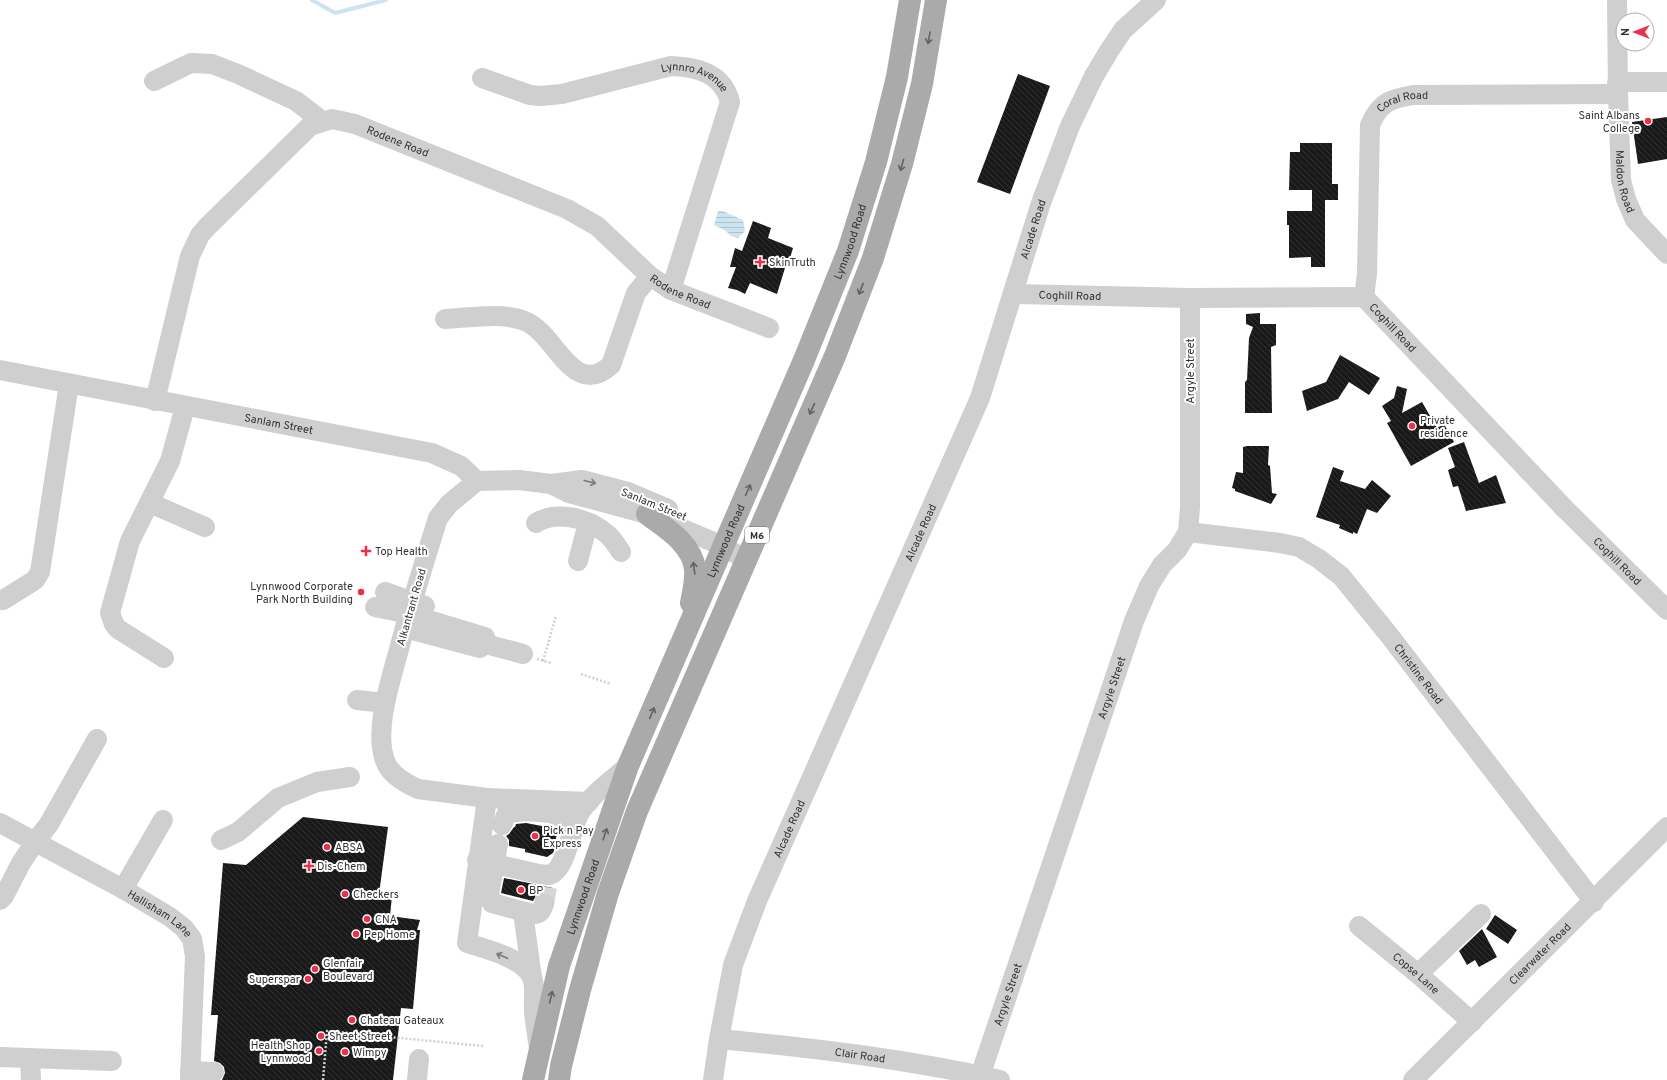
<svg xmlns="http://www.w3.org/2000/svg" width="1667" height="1080" font-family="Overpass,sans-serif">
<defs>
<pattern id="water-rules" width="6" height="5" patternUnits="userSpaceOnUse"><rect width="6" height="5" fill="#cce4ef"/><path d="M0 2.5h6" fill="none" stroke="#b0c4cd"/></pattern>
<pattern id="building-back-hatch" width="6" height="6" patternUnits="userSpaceOnUse"><rect width="6" height="6" fill="#191919"/><path d="M-1 5l2 2M0 0l6 6M5-1l2 2" fill="none" stroke="#323232"/></pattern>
</defs>
<rect width="100%" height="100%" fill="#fff"/>
<path fill="url(#water-rules)" d="M718 211H723L743 220 745 231 738 238 731 236 726 231 714 225Z"/>
<g fill="none" stroke-linecap="round" stroke-linejoin="round">
<path stroke="#cce4ef" stroke-width="4" d="M312 0 335 13 386 0"/>
</g>
<path fill="url(#building-back-hatch)" d="M1018 74 1050 86 1010 194 977 182Z
M1667 117V159L1638 164 1632 122Z
M1300 143H1332V184H1338V200H1325V267H1311V257L1289 258V225H1287V211H1312V190H1289L1290 152H1300Z
M753 221 771 228 768 238 793 248 787 268H785L777 294 750 283 745 294 737 290 728 288 736 267H730L735 248 742 251Z
M1260 313V324H1276V345L1271 347 1272 413H1245V382L1247 380 1249 338 1253 327 1246 324V314Z
M1340 355 1380 378 1369 395 1349 382 1338 399 1307 411 1302 391 1326 382Z
M1397 386 1407 389 1402 413 1422 402 1437 428 1444 424 1454 442 1411 466 1387 423 1391 421 1382 406 1394 398Z
M1464 442 1479 483 1496 475 1506 503 1466 511 1458 486 1453 487 1448 470 1455 467 1448 448Z
M1247 446H1269L1268 465 1270 466 1272 493 1277 494 1271 504 1235 491V489L1232 488 1236 472 1243 473V447Z
M1333 467 1344 471 1340 481 1365 489 1372 480 1391 496 1377 513 1367 509 1357 534 1353 532V534L1339 528 1340 525 1316 517Z
M303 817 388 827 379 894 392 896 390 916 420 920 417 930H420L413 1009 401 1008 393 1080H222L225 1073 224 1067 220 1063 214 1061 218 1015H211L223 863 246 865Z
M526 823 558 829 555 843H557L553 853 547 857 525 852V849L509 846V840L506 836 509 834 514 827H515L516 824Z
M504 878 553 888 552 896 547 893H541L536 896 533 901 501 893Z
M1495 915 1517 930 1508 944 1486 929Z
M1482 929 1497 957 1479 967 1475 960 1467 965 1459 951Z"/>
<g fill="none" stroke-linecap="round" stroke-linejoin="round">
<path stroke="#d6d6d6" stroke-width="20" stroke-dasharray="20 10" stroke-linecap="butt" d="M544 904 547 887"/>
<path stroke="#cfcfcf" stroke-width="2.5" stroke-dasharray="2 2" stroke-linecap="butt" d="M537 659 551 663
M543 661 556 616
M581 674 611 684
M323 1080 327 1031 483 1046"/>
<g stroke="#cfcfcf" stroke-width="20">
<path id="s1" d="M1617 0 1618 94 1621 180 1626 199 1635 220 1667 254"/>
<path id="s2" d="M482 78 530 95 540 96 562 94 671 66C697 67 723 73 730 102L671 290"/>
<path d="M154 81 191 63 212 64 238 74 296 101 322 121"/>
<path d="M1617 82H1667"/>
<path id="s3" d="M1013 294 1190 298 1364 297 1565 509 1667 610"/>
<path id="s4" d="M1364 297 1367 274 1370 125C1380 102 1390 99 1413 95L1618 94"/>
<path d="M445 319C471 318 503 311 527 322 556 335 573 399 611 365L636 293 650 276"/>
<path id="s5" d="M0 370 432 453 461 466 477 481 519 480 551 484 569 493 647 514 723 546 746 560"/>
<path id="s6" d="M155 401 190 256 200 235 207 227 310 126 332 119 355 124 567 209 597 226 650 276 671 290 769 328"/>
<path d="M477 481 449 504 438 518C424 563 410 607 398 653 390 683 373 733 386 763 391 775 407 784 418 789L487 798 589 802"/>
<path d="M551 484 582 480 628 492 668 509"/>
<path d="M150 503 205 527"/>
<path d="M536 523C555 511 585 517 603 531 611 536 616 544 621 552"/>
<path id="s7" d="M1188 532 1280 543 1299 547 1319 559 1341 576 1389 635 1594 902"/>
<path d="M578 561 588 523"/>
<path d="M385 592 425 606"/>
<path d="M3 600 35 580 40 572 69 384"/>
<path d="M375 607 409 614 485 637 480 648 405 628"/>
<path d="M482 643 523 654"/>
<path d="M164 658 118 629 114 624 110 613 130 541 170 461 185 407"/>
<path d="M357 700 385 703"/>
<path d="M487 798 467 943C486 949 523 958 532 977 536 987 533 1001 534 1011 535 1024 537 1036 539 1048"/>
<path id="s8" d="M0 823 123 889 170 917 184 928 192 939 195 956 190 1080"/>
<path d="M502 825 507 813 526 811 551 813 575 824"/>
<path d="M221 840 238 832 278 798 317 782 350 777"/>
<path d="M498 844 489 895 492 903 533 914C541 914 542 910 544 904"/>
<path d="M477 860 539 874C542 874 546 875 549 875 567 871 571 825 581 811 593 793 612 780 628 766"/>
<path d="M123 889 163 820"/>
<path d="M0 900 4 896 21 863 35 842 49 824 97 739"/>
<path d="M523 912 532 978"/>
<path id="s9" d="M1359 926 1418 974 1472 1022"/>
<path d="M1418 974 1481 914"/>
<path id="s10" d="M719 1039C814 1048 907 1059 1000 1080"/>
<path d="M0 1057 112 1061"/>
<path d="M30 1059 31 1080"/>
<path d="M190 1071 214 1072"/>
<path id="s11" d="M980 1076 1134 621 1149 586 1162 565 1177 550 1188 532 1190 507V298"/>
<path d="M417 1080 419 1059"/>
<path id="s12" d="M713 1080 719 1039 733 965 757 901 980 398 1041 203 1070 126 1094 76 1109 51 1123 30 1156 0"/>
<path id="s13" d="M1413 1080 1667 827"/>
</g>
<g stroke="#aaa" stroke-width="22">
<path d="M647 514C665 528 692 543 695 569 696 580 693 593 691 603"/>
<path id="s14" d="M533 1080 559 966 628 766 804 360 848 251 876 162 897 77 910 0"/>
<path d="M559 1080 561 1066 580 990 608 893 637 811 835 356 873 258 902 164 922 84 936 0"/>
</g>
</g>
<defs><path id="oneway-shaft" d="M-6 0H5M1.5-3L5.5 0L1.5 3" fill="none" stroke-width="1.6" stroke-linecap="round" stroke-linejoin="round"/></defs>
<g stroke="#626262">
<use href="#oneway-shaft" transform="translate(929 38) rotate(100)"/>
<use href="#oneway-shaft" transform="translate(902 165) rotate(106)"/>
<use href="#oneway-shaft" transform="translate(861 289) rotate(111)"/>
<use href="#oneway-shaft" transform="translate(812 409) rotate(114)"/>
<use href="#oneway-shaft" transform="translate(748 490) rotate(-66)"/>
<use href="#oneway-shaft" transform="translate(694 568) rotate(-98)"/>
<use href="#oneway-shaft" transform="translate(652 713) rotate(-67)"/>
<use href="#oneway-shaft" transform="translate(605 834) rotate(-71)"/>
<use href="#oneway-shaft" transform="translate(551 997) rotate(-77)"/>
</g>
<g stroke="#797979">
<use href="#oneway-shaft" transform="translate(590 482) rotate(14)"/>
<use href="#oneway-shaft" transform="translate(502 956) rotate(-157)"/>
</g>
<g fill="#ee2f4c" stroke="#fff" stroke-width="1.5">
<circle cx="1648" cy="121" r="4"/>
<path d="M758 256h4v4h4v4h-4v4h-4v-4h-4v-4h4z"/>
<circle cx="1412" cy="426" r="4"/>
<path d="M364 545h4v4h4v4h-4v4h-4v-4h-4v-4h4z"/>
<circle cx="361" cy="592" r="4"/>
<circle cx="535" cy="836" r="4"/>
<circle cx="327" cy="847" r="4"/>
<path d="M307 860h4v4h4v4h-4v4h-4v-4h-4v-4h4z"/>
<circle cx="521" cy="890" r="4"/>
<circle cx="345" cy="894" r="4"/>
<circle cx="367" cy="919" r="4"/>
<circle cx="356" cy="934" r="4"/>
<circle cx="315" cy="969" r="4"/>
<circle cx="308" cy="979" r="4"/>
<circle cx="352" cy="1020" r="4"/>
<circle cx="321" cy="1036" r="4"/>
<circle cx="319" cy="1051" r="4"/>
<circle cx="345" cy="1052" r="4"/>
</g>
<g text-anchor="middle" stroke-width="4" stroke-linejoin="round" paint-order="stroke">
<rect fill="#fff" stroke="#707070" stroke-width="1" x="745" y="527" width="24" height="16" rx="3"/>
<g font-size="10" font-weight="bold" fill="#323232">
<text x="757" y="539">M6</text>
</g>
<g font-size="11" fill="#323232" stroke="#fff">
<text dy="4" stroke="none"><textPath href="#s2" startOffset="222">Lynnro Avenue</textPath></text>
<text dy="4" stroke="none"><textPath href="#s4" startOffset="216">Coral Road</textPath></text>
<text dy="4" stroke="none"><textPath href="#s6" startOffset="420">Rodene Road</textPath></text>
<text dy="4" stroke="none"><textPath href="#s1" startOffset="182">Maldon Road</textPath></text>
<text dy="4" stroke="none"><textPath href="#s12" startOffset="912">Alcade Road</textPath></text>
<text dy="4" stroke="none"><textPath href="#s14" startOffset="898">Lynnwood Road</textPath></text>
<text dy="4" stroke="none"><textPath href="#s6" startOffset="744">Rodene Road</textPath></text>
<text dy="4" stroke="none"><textPath href="#s3" startOffset="57">Coghill Road</textPath></text>
<text dy="4" stroke="none"><textPath href="#s3" startOffset="393">Coghill Road</textPath></text>
<text transform="translate(1190 371) rotate(-90)" y="4">Argyle Street</text>
<text dy="4" stroke="none"><textPath href="#s5" startOffset="284">Sanlam Street</textPath></text>
<text transform="translate(654 504) rotate(22)" y="4">Sanlam Street</text>
<text dy="4" stroke="none"><textPath href="#s12" startOffset="588">Alcade Road</textPath></text>
<text dy="4" stroke="none"><textPath href="#s14" startOffset="574">Lynnwood Road</textPath></text>
<text dy="4" stroke="none"><textPath href="#s3" startOffset="717">Coghill Road</textPath></text>
<text transform="translate(411 607) rotate(-74)" y="4">Alkantrant Road</text>
<text dy="4" stroke="none"><textPath href="#s7" startOffset="288">Christine Road</textPath></text>
<text dy="4" stroke="none"><textPath href="#s11" startOffset="410">Argyle Street</textPath></text>
<text dy="4" stroke="none"><textPath href="#s12" startOffset="264">Alcade Road</textPath></text>
<text dy="4" stroke="none"><textPath href="#s14" startOffset="190">Lynnwood Road</textPath></text>
<text dy="4" stroke="none"><textPath href="#s8" startOffset="184">Hallisham Lane</textPath></text>
<text dy="4" stroke="none"><textPath href="#s13" startOffset="179">Clearwater Road</textPath></text>
<text dy="4" stroke="none"><textPath href="#s9" startOffset="74">Copse Lane</textPath></text>
<text dy="4" stroke="none"><textPath href="#s11" startOffset="86">Argyle Street</textPath></text>
<text dy="4" stroke="none"><textPath href="#s10" startOffset="142">Clair Road</textPath></text>
</g>
<g font-size="11" fill="#323232" stroke="#fff" text-anchor="start">
<text x="1640" y="119" text-anchor="end">Saint Albans<tspan x="1640" dy="13">College</tspan></text>
<text x="769" y="266">SkinTruth</text>
<text x="1420" y="424">Private<tspan x="1420" dy="13">residence</tspan></text>
<text x="375" y="555">Top Health</text>
<text x="353" y="590" text-anchor="end">Lynnwood Corporate<tspan x="353" dy="13">Park North Building</tspan></text>
<text x="543" y="834">Pick n Pay<tspan x="543" dy="13">Express</tspan></text>
<text x="335" y="851">ABSA</text>
<text x="317" y="870">Dis-Chem</text>
<text x="529" y="894">BP</text>
<text x="353" y="898">Checkers</text>
<text x="375" y="923">CNA</text>
<text x="364" y="938">Pep Home</text>
<text x="323" y="967">Glenfair<tspan x="323" dy="13">Boulevard</tspan></text>
<text x="300" y="983" text-anchor="end">Superspar</text>
<text x="360" y="1024">Chateau Gateaux</text>
<text x="329" y="1040">Sheet Street</text>
<text x="311" y="1049" text-anchor="end">Health Shop<tspan x="311" dy="13">Lynnwood</tspan></text>
<text x="353" y="1056">Wimpy</text>
</g>
</g>
<g transform="translate(1635 32) rotate(270)"><circle r="19" fill="#ffffff" stroke="#adadad"/>
<path d="M0-3L7 15L0 10L-7 15Z" fill="#ee2f4c"/>
<text y="-6" font-size="11" font-weight="bold" text-anchor="middle" fill="#323232">N</text>
</g>
</svg>
